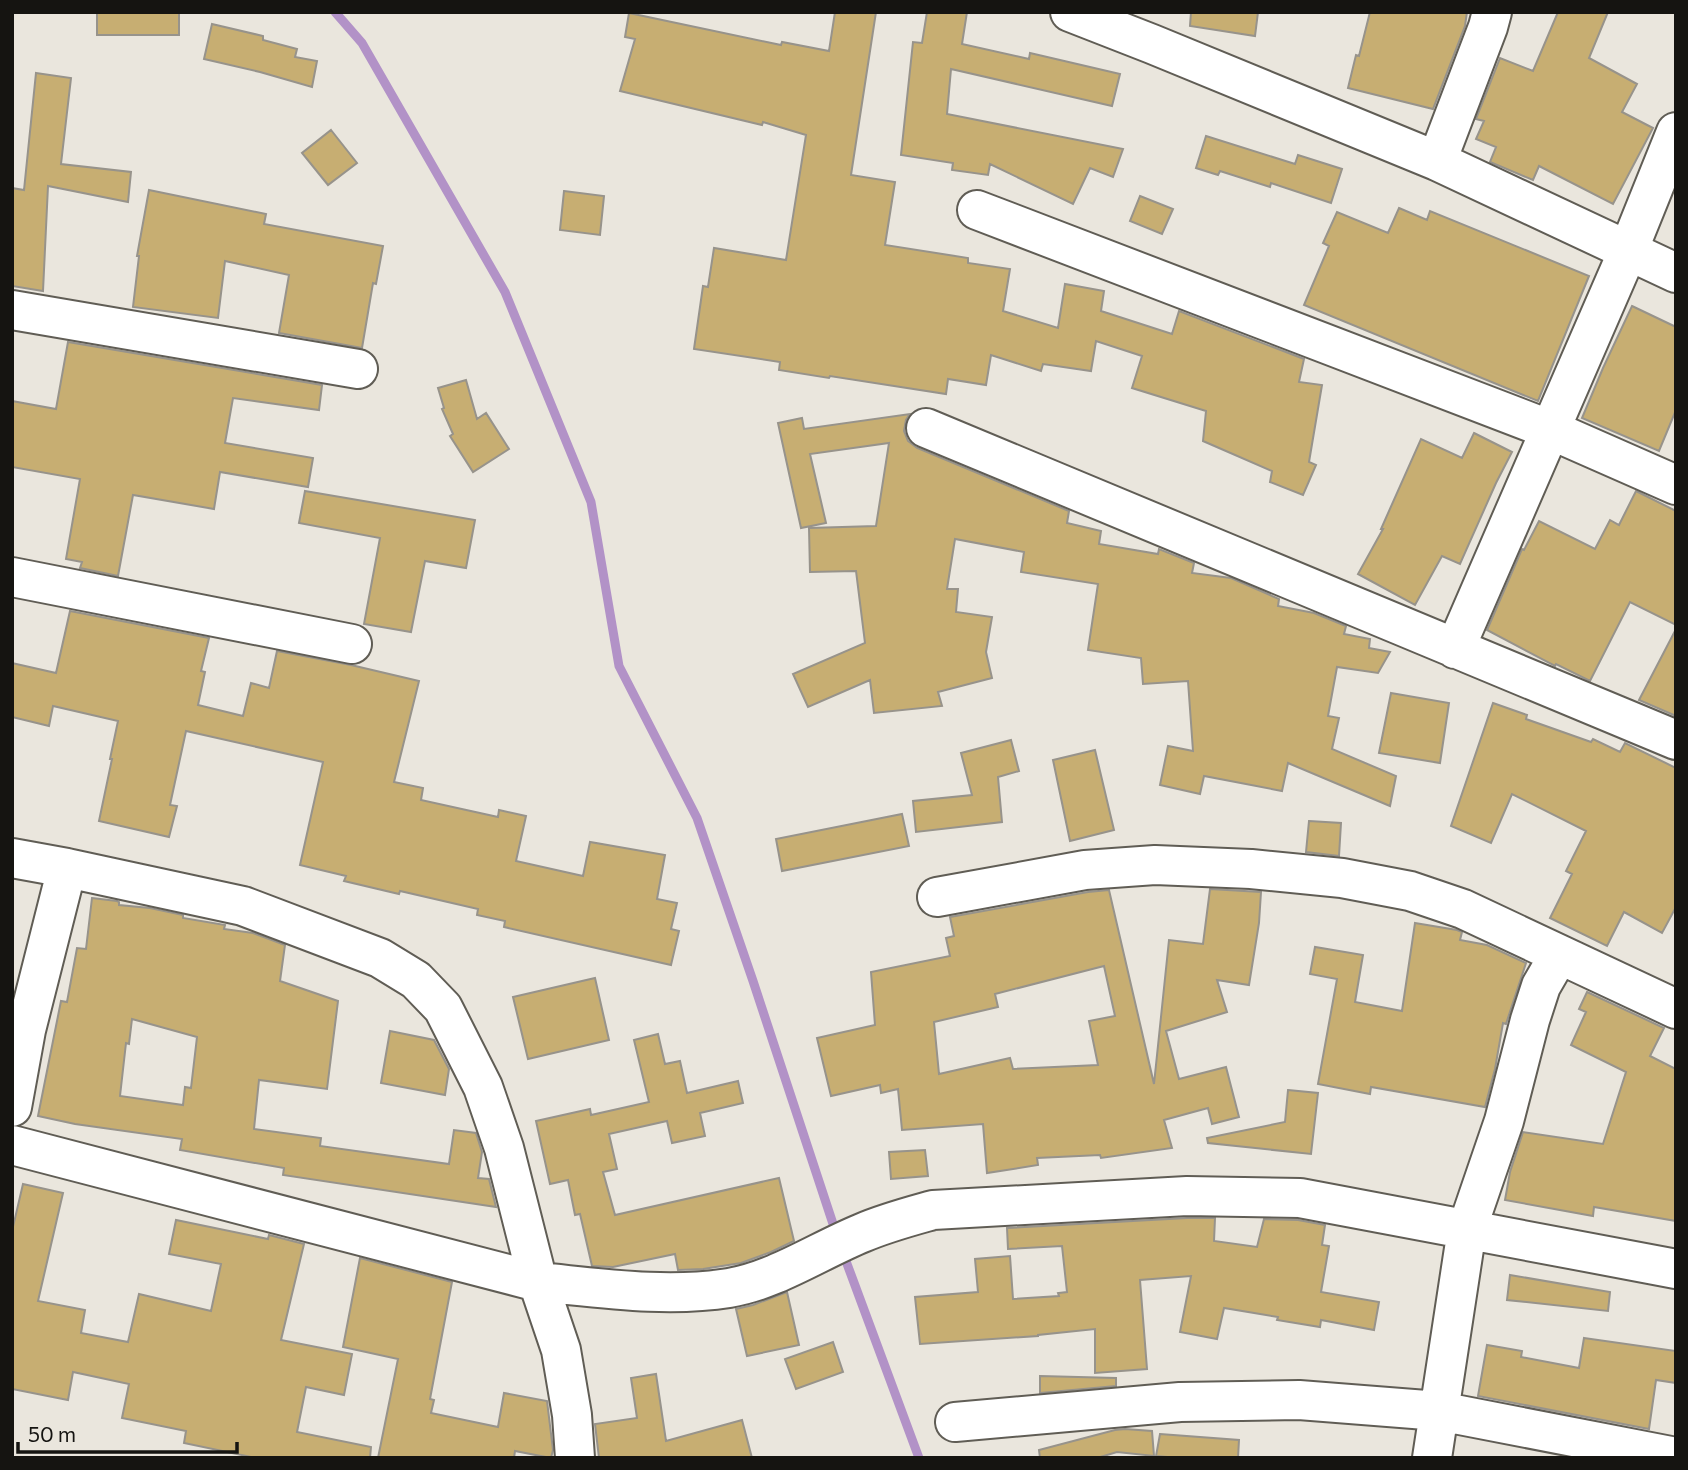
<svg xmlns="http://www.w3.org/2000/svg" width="1688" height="1470" font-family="Commissioner,sans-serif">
<rect width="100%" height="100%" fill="#eae6dd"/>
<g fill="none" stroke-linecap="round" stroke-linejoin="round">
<path stroke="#b292c7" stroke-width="9" d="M335 12 362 43 505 292 591 502 619 666 697 818 753 981 837 1236
M843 1253 919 1458"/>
</g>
<path fill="#c7ae72" stroke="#97938b" stroke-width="2" fill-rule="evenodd" d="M97 12H179V35H97Z
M835 12H876L851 175 895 182 885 245 968 258V263L1010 269 1003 311 1058 328 1065 284 1104 291 1101 311 1172 334 1179 311 1304 359 1299 382 1322 385 1309 462 1316 465 1303 495 1270 482 1272 471 1203 441 1206 411 1132 388 1142 356 1096 341 1091 371 1043 364 1041 371 991 355 986 385 948 379 946 394 830 376 829 378 779 370 780 362 694 349 703 286 708 287 714 248 786 260 806 135 763 122 762 125 620 91 635 39 625 37 629 13 781 45 782 42 829 51Z
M927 12H967L962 44 1029 59 1030 53 1120 74 1112 106 951 69 947 114 1123 149 1113 177 1090 168 1073 204 990 164 988 175 952 170 953 163 901 155 913 42 922 43Z
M1191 12H1258L1255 36 1190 26Z
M1370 12H1467L1465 26 1433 109 1348 88 1356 55 1359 56Z
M1558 12H1608L1589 58 1637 84 1622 112 1653 128 1613 204 1539 166 1533 180 1490 162 1496 147 1476 139 1484 121 1476 119 1500 58 1533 71Z
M212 24 263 36V40L297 49 295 57 317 61 312 87 260 72 204 59Z
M36 73 71 78 61 164 131 172 128 202 48 186 43 291 12 286V188L24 190Z
M331 130 357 163 328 185 302 153Z
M1206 136 1295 164 1298 155 1342 169 1331 203 1271 183 1270 187 1220 171 1218 175 1196 168Z
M149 190 266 214 264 224 383 246 376 284 373 283 362 348 279 333 289 275 225 261 218 318 133 307 139 256H137Z
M564 191 604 196 600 235 560 230Z
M1140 196 1173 209 1162 234 1130 221Z
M1399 208 1427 220 1430 211 1589 276 1538 401 1304 305 1329 246 1323 243 1337 212 1388 233Z
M1632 306 1676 327V410L1659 451 1582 418 1603 368Z
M68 342 322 385 319 410 233 398 225 443 313 458 308 487 220 472 214 509 133 495 118 576 80 568 82 562 66 559 80 479 12 467V401L56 409Z
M466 380 477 419 486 413 509 449 473 472 450 436 453 434 442 409 444 408 438 388Z
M910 414 906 420 904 431 908 441 917 448 1069 511 1067 523 1101 531 1099 544 1158 554 1159 549 1194 563 1192 573 1231 578 1279 599 1278 606 1314 613 1346 626 1344 634 1370 639 1369 648 1390 652 1378 673 1337 667 1328 716 1339 718 1332 749 1396 776 1390 806 1288 763 1282 791 1204 776 1200 794 1160 785 1168 746 1193 751 1188 681 1143 684 1141 658 1088 650 1098 584 1021 572 1024 552 955 539 947 589H958L956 612 992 617 986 652 992 678 938 692 942 706 874 713 870 680 808 707 793 674 865 643 856 571 810 572 809 528 876 526 889 443 810 454 826 523 801 528 778 423 802 418 804 429Z
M1474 433 1512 452 1496 483 1460 564 1442 556 1415 605 1358 574 1383 529H1381L1421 439 1462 458Z
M305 491 475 520 466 568 425 561 411 632 364 624 380 538 299 523Z
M1636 491 1676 511V625L1630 602 1590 681 1556 664 1555 666 1487 630 1522 549 1524 550 1539 521 1595 549 1610 520 1619 525Z
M70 611 209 638 201 671 205 672 198 705 243 716 251 683 269 688 277 651 351 665 419 681 394 782 423 788 421 800 498 817 499 810 526 816 516 861 583 876 590 842 665 855 657 899 677 903 671 929 679 931 671 965 504 927 505 921 477 915 478 909 400 891 399 894 344 881 346 876 300 865 323 762 186 731 170 805 177 806 169 837 99 821 112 759H110L118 721 53 706 49 726 12 717V663L56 673Z
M1676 629V716L1639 700Z
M1391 693 1449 703 1440 763 1379 753Z
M1493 703 1527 715 1526 719 1591 742 1593 739 1620 752 1625 743 1676 768V907L1662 933 1624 912 1607 946 1550 918 1572 874 1566 871 1586 831 1512 794 1491 843 1451 826Z
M1011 740 1019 771 998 777 1002 822 916 832 913 801 972 795 961 753Z
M1095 750 1114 830 1070 841 1053 760Z
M902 814 909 846 782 871 776 839Z
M1309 821 1341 823 1339 856 1306 852Z
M1210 889 1261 892 1259 923 1249 985 1217 980 1227 1012 1166 1031 1179 1079 1226 1067 1239 1117 1212 1124 1208 1108 1164 1120 1172 1148 1101 1158 1100 1155 1037 1158 1038 1165 987 1173 983 1124 902 1130 898 1089 881 1093 880 1085 831 1096 817 1038 875 1025 871 972 950 956 946 938 954 936 950 917 1088 892 1109 890 1154 1084 1169 940 1203 944ZM1104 966 1115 1016 1089 1021 1098 1065 1013 1069 1010 1058 939 1074 934 1022 998 1007 995 994Z
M92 898 117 901 119 902V905L150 908 183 915V918L225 925 224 929 253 933 285 945 280 981 338 1001 327 1089 259 1080 254 1129 321 1138 320 1146 449 1164 454 1130 476 1133 482 1152 478 1178 489 1179 496 1207 283 1175 284 1168 180 1150 182 1139 75 1124 38 1116 61 1001 67 1002 77 948 86 949ZM132 1019 197 1037 191 1088 185 1087 183 1105 120 1096 126 1043 129 1044Z
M1415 923 1457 930 1462 932 1460 940 1487 945 1526 963 1506 1024 1503 1023 1495 1069 1485 1107 1371 1087 1370 1094 1318 1084 1337 979 1310 974 1315 947 1363 955 1355 1002 1402 1011Z
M595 978 609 1040 528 1059 513 997Z
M1587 992 1664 1028 1650 1056 1676 1069V1221L1594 1207 1593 1216 1505 1200 1510 1172 1523 1132 1603 1144 1626 1072 1571 1045 1586 1012 1579 1009Z
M390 1031 434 1040 449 1069 445 1095 381 1083Z
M658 1034 665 1064 680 1061 687 1093 738 1081 743 1103 700 1113 705 1136 672 1143 667 1121 609 1134 617 1169 603 1172 615 1215 779 1178 794 1241 771 1252 741 1263 703 1269 678 1270 675 1254 613 1267 592 1266 580 1214 575 1215 568 1180 550 1184 536 1121 590 1109 591 1115 649 1102 634 1040Z
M1288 1090 1318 1093 1311 1154 1208 1143 1207 1138 1285 1122Z
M925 1150 928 1176 891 1179 889 1152Z
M23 1184 63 1193 38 1301 85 1310 81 1333 128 1342 139 1294 211 1311 221 1264 169 1254 176 1220 268 1239 269 1235 304 1244 281 1340 352 1354 344 1395 306 1387 297 1432 371 1447 370 1458H256L184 1443 186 1431 122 1418 129 1384 73 1372 68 1400 12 1389V1231Z
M1187 1218H1215L1214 1241 1257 1247 1264 1219 1298 1220 1325 1225 1322 1245 1329 1246 1321 1292 1379 1302 1374 1330 1321 1320 1320 1327 1277 1320 1278 1317 1224 1308 1217 1339 1180 1332 1191 1276 1140 1280 1147 1369 1095 1373V1329L1038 1335V1336L920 1344 915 1297 978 1292 975 1259 1010 1256 1013 1299 1059 1296 1058 1293 1067 1292 1062 1246 1008 1249 1007 1228Z
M360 1258 452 1282 430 1399 434 1400 431 1413 498 1427 504 1393 547 1401 553 1450 551 1458 515 1451 514 1458H378L398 1359 343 1347Z
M1510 1275 1610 1292 1608 1311 1507 1300Z
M787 1292 799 1345 747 1356 736 1309 753 1305Z
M1584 1338 1676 1351V1383L1656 1380 1649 1429 1478 1396 1487 1345 1522 1351 1521 1357 1579 1368Z
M833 1342 843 1372 796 1389 785 1359Z
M656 1374 666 1441 742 1420 752 1458H599L595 1424 637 1418 631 1378Z
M1040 1376 1116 1378V1386L1040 1393Z
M1125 1429 1152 1431 1154 1456 1117 1452 1097 1458H1040L1039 1450 1115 1430Z
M1160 1434 1239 1440 1238 1458H1179L1156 1456Z"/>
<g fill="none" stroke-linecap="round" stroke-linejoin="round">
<defs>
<path id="minor" d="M1070 12 1152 44 1437 161 1676 273
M1437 161 1488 27 1492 12
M977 210 1551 430 1676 485
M12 310 358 369
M926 428 1676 740
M12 577 352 644
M1455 649 1628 251 1676 132
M12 858 67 868 243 906 380 958 416 980 443 1008 483 1087 504 1148 538 1282 561 1350 572 1415 575 1458
M937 897 1085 870 1155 865 1251 869 1342 878 1410 891 1463 909 1676 1009
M12 1107 26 1030 67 868
M12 1145 538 1282C601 1288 666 1298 729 1288 776 1280 818 1251 862 1233 885 1223 908 1217 933 1210L1187 1196 1300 1198 1676 1269
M955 1422 1180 1402 1299 1400 1439 1411 1676 1457
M1432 1458 1467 1229 1504 1121 1530 1020 1541 986 1559 955"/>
</defs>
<use href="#minor" stroke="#605d55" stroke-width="42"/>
<use href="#minor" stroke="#fff" stroke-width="38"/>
</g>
<rect width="1688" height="1470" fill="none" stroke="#151411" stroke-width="28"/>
<path d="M18 1442v10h219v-10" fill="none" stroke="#151411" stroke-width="3.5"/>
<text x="28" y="1442" font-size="21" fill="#151411" stroke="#eae6dd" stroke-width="5" paint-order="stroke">50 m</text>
</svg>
